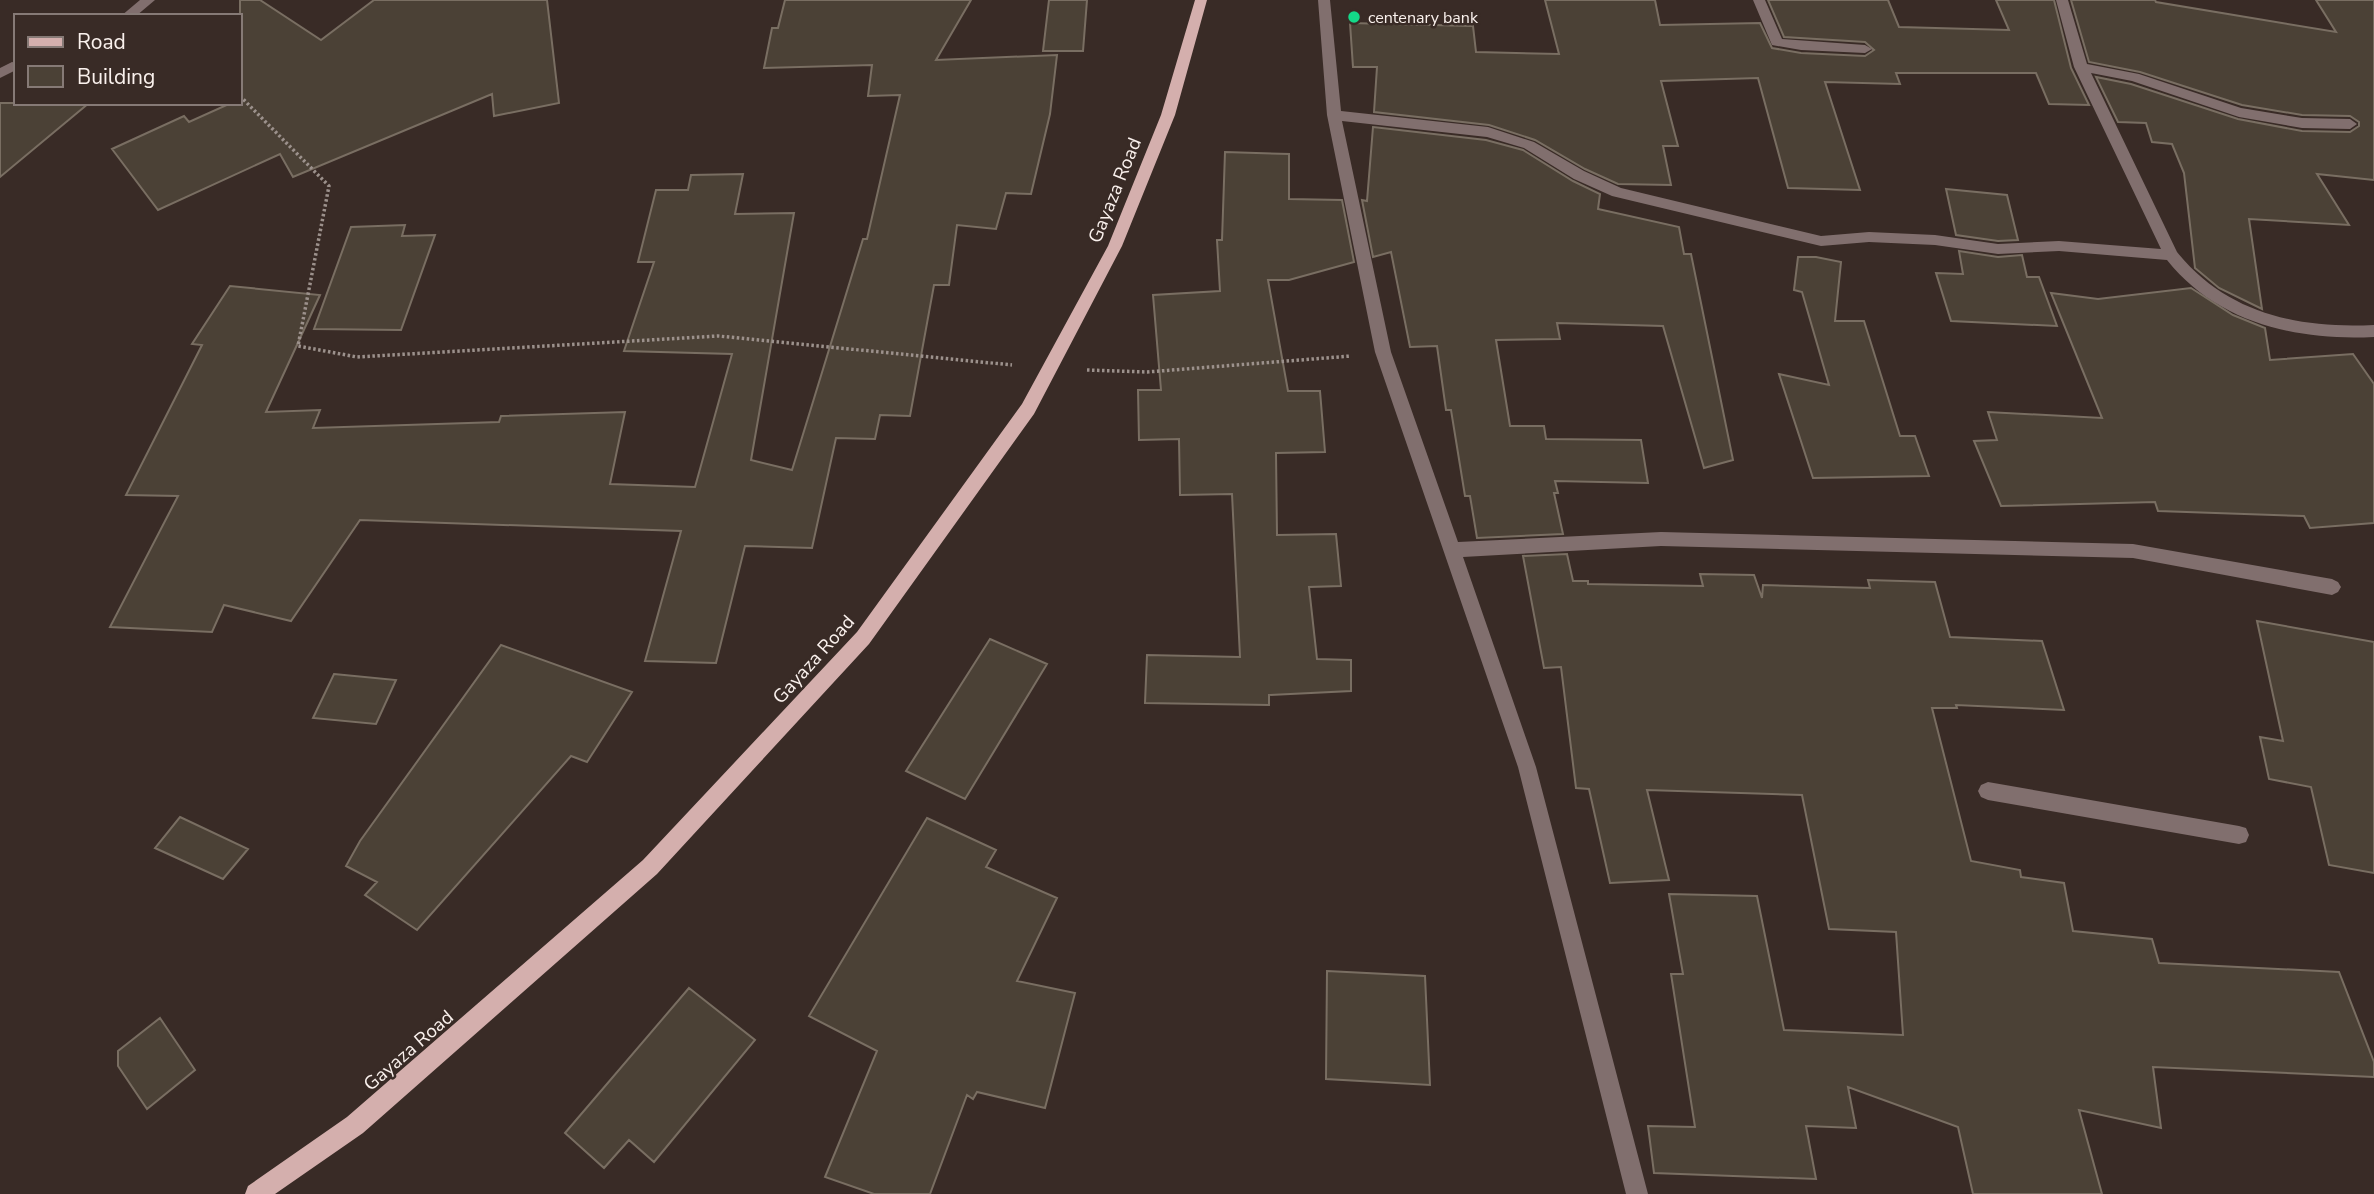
<svg xmlns="http://www.w3.org/2000/svg" width="2374" height="1194" font-family="'Nunito Sans',sans-serif">
<rect width="100%" height="100%" fill="#392b26"/>
<path fill="#4b4136" stroke="#796e62" stroke-width="2" d="M240 0H260L321 40 374 0H547L559 103 494 116 492 94 293 177 280 154 158 210 112 149 184 116 189 122 231 103H240Z
M785 0H971L936 60 1057 55 1050 114 1031 194 1006 193 996 229 957 225 949 285H934L910 416 880 415 875 439 836 438 812 548 745 546 716 663 645 661 681 531 360 520 291 621 224 605 212 632 110 627 178 496 126 495 202 345 192 344 230 286 320 295 266 412 320 410 313 428 499 422 501 416 625 412 610 484 695 487 732 354 624 351 654 262H638L656 190H688L691 175 743 174 735 214 794 213 751 460 792 470 863 239H867L900 95 868 96 872 65 764 68 772 28H778Z
M1049 0H1087L1083 51H1043Z
M1545 0H1655L1660 25 1760 23 1772 48 1801 53 1865 56 1874 50 1865 42 1784 37 1768 0H1888L1899 27 2009 30 1996 0H2054L2071 68 2089 105 2049 104 2036 73H1896L1900 84 1825 82 1860 190 1788 188 1758 78 1661 81 1678 146H1663L1671 185 1618 184 1585 169 1535 140 1489 125 1374 112 1377 67H1353L1350 23 1473 26 1476 52 1559 54Z
M2071 0H2155L2156 2 2336 32 2316 0H2374V180L2317 174 2349 225 2249 219 2262 309 2219 288 2195 268 2184 173 2172 144 2152 142 2146 123 2118 122 2096 77 2131 84 2238 119 2302 131 2350 132 2359 126V122L2350 116 2302 115 2242 105 2140 72 2089 62Z
M0 103H89L0 177Z
M1373 127 1486 140 1523 150 1573 181 1600 194 1598 209 1679 227 1684 254H1691L1733 460 1704 468 1663 326 1557 323 1560 339 1496 340 1510 426H1544L1546 439 1641 440 1648 483 1555 481 1558 493H1554L1563 534 1477 538 1470 496H1465L1451 410H1446L1437 346 1410 347 1391 252 1373 257 1362 200 1367 201Z
M1225 152 1289 154V199L1342 200 1354 262 1289 280H1268L1288 391H1320L1325 452 1276 453 1277 535 1336 534 1341 586 1309 587 1317 659 1351 660V691L1269 695V705L1145 703 1147 655 1240 657 1232 494 1180 495 1179 439 1139 440 1138 390H1161L1153 295 1220 291 1217 240H1222Z
M1946 189 2007 195 2018 240 1998 241 1956 235Z
M405 225 402 236 435 235 401 330 314 329 351 227Z
M1959 251 1998 257 2022 255 2027 277H2039L2057 326 1951 321 1936 273 1963 274Z
M1798 257H1816L1841 262 1835 321H1864L1900 436H1915L1929 476 1813 478 1779 374 1829 385 1802 292 1794 290Z
M2191 288 2233 315 2265 328 2270 360 2353 354 2374 384V523L2310 528 2304 516 2158 511 2155 502 2001 506 1974 441 1997 440 1988 412 2102 418 2051 293 2098 299Z
M1567 554 1573 581H1588V584L1703 586 1700 574 1754 575 1762 598 1763 585 1870 588 1868 580 1935 582 1950 637 2042 641 2064 710 1956 705 1957 708H1932L1971 861 2020 870 2021 877 2064 883 2073 931 2152 939 2159 963 2339 972 2374 1062V1077L2153 1067 2161 1128 2079 1110 2102 1194H1973L1958 1127 1848 1087 1856 1128 1806 1126 1816 1179 1654 1173 1648 1126 1695 1127 1671 974H1683L1669 894 1757 896 1784 1030 1903 1035 1896 932 1829 929 1802 795 1647 790 1669 880 1610 883 1589 789 1576 788 1561 667 1544 668 1523 556Z
M2257 621 2374 642V873L2329 865 2311 787 2269 779 2260 737 2283 741Z
M990 639 1047 664 965 799 906 771Z
M501 645 632 692 587 762 571 756 417 930 365 895 377 882 346 866 360 841Z
M334 674 396 680 376 724 313 718Z
M180 817 248 849 223 879 155 848Z
M927 818 996 850 986 867 1057 898 1017 981 1075 993 1045 1108 977 1092 973 1099 967 1095 930 1194H874L825 1177 877 1051 809 1016Z
M1327 971 1425 976 1430 1085 1326 1079Z
M689 988 755 1040 654 1162 629 1140 604 1168 565 1133Z
M160 1018 195 1070 147 1109 118 1066V1051Z"/>
<g fill="none" stroke-linecap="round" stroke-linejoin="round">
<path stroke="#9c918c" stroke-width="3.5" stroke-dasharray="2.5 2.5" stroke-linecap="butt" d="M240 96 329 186 298 346 357 357 718 336 1012 365
M1087 370 1147 372 1351 356"/>
<path fill="#816f6e" fill-rule="evenodd" d="M140 0H155L136 16H121Z
M1318 0H1330L1341 111 1488 127 1534 142 1584 171 1621 188 1821 236 1869 232 1935 235 1998 244 2059 241 2161 249 2074 67 2056 0H2068L2087 64 2139 74 2241 108 2302 118 2350 119 2357 124 2350 129 2302 128 2239 117 2132 81 2091 73 2177 252C2226 313 2298 329 2374 325V337C2297 341 2217 323 2167 260L2059 251 1998 254 1935 245 1869 242 1821 246 1612 196 1574 179 1524 148 1487 137 1342 121 1391 352 1458 542 1661 532 2133 544 2332 579 2338 582 2341 587 2338 592 2332 595 2133 558 1661 546 1463 557 1536 767 1648 1194H1626L1518 767 1375 352 1327 115Z
M1753 0H1765L1782 39 1865 45 1872 49 1865 53 1801 50 1772 45Z
M12 62 16 63V70L0 78V68Z
M1988 782 2239 826 2246 828 2249 835 2246 842 2239 844 1988 800 1981 797 1978 791 1981 785Z"/>
<path fill="#d4afad" fill-rule="evenodd" d="M1195 0H1207L1175 115 1122 246 1034 414 869 644 657 874 363 1133 275 1194H245L248 1186 347 1117 643 860 857 632 1022 404 1108 246 1161 115Z"/>
</g>
<circle fill="#14d989" stroke="#392b26" stroke-width="2.5" cx="1354" cy="17" r="7"/>
<g text-anchor="middle" stroke-width="5" stroke-linejoin="round" paint-order="stroke">
<g font-size="16" fill="#faf1ed" stroke="#392b26" text-anchor="start">
<text x="1368" y="23">centenary bank</text>
</g>
<g font-size="19" fill="#faf1ed" stroke="#392b26">
<text transform="translate(1114 190) rotate(-68)" y="7">Gayaza Road</text>
<text transform="translate(813 659) rotate(-48)" y="7">Gayaza Road</text>
<text transform="translate(408 1050) rotate(-41)" y="7">Gayaza Road</text>
</g>
</g>
<rect x="14" y="14" width="228" height="91" fill="#392b26" stroke="#867a76" stroke-width="2"/>
<rect x="28" y="37" width="35" height="10" fill="#d4afad" stroke="#867a76" stroke-width="2"/>
<text x="77" y="49" font-size="21" fill="#faf1ed">Road</text>
<rect x="28" y="66" width="35" height="21" fill="#4b4136" stroke="#867a76" stroke-width="2"/>
<text x="77" y="84" font-size="21" fill="#faf1ed">Building</text>
</svg>
